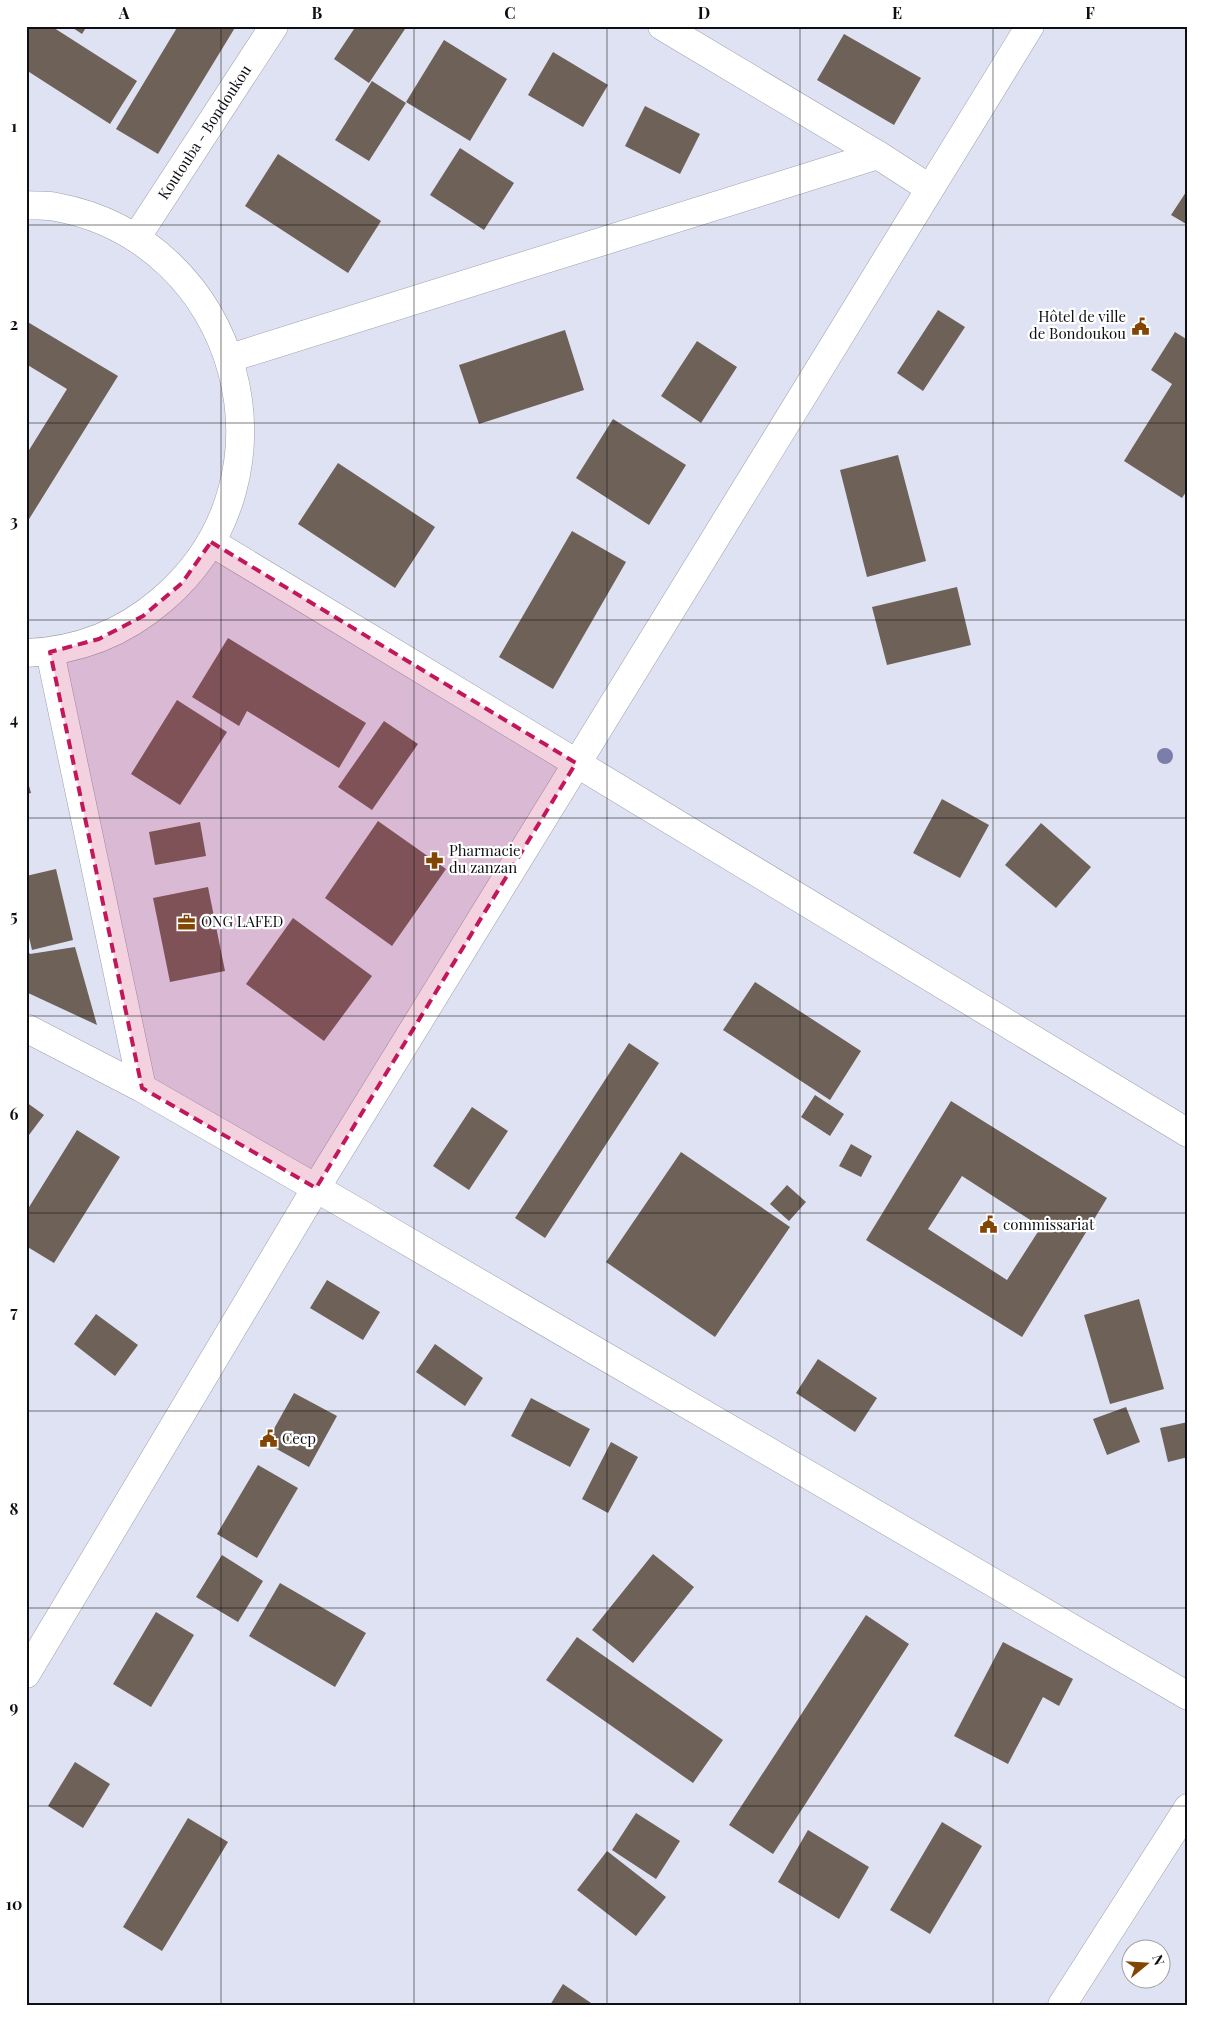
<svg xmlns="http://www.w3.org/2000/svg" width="1214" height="2031" font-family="'Playfair Display',serif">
<rect width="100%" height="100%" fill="#dfe2f2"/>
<path fill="#6e6158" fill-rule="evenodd" d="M26 26H51L137 81 110 124 26 70Z
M70 26H87L82 34Z
M178 26H236L158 154 116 129Z
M356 26H407L369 83 334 59Z
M844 34 921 78 894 125 817 80Z
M444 40 507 79 470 141 406 102Z
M553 52 608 85 583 127 528 95Z
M372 81 406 103 369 161 335 140Z
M645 106 700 134 680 174 625 146Z
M460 148 514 183 484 230 430 195Z
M278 154 381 221 348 273 245 206Z
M1188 189V225L1171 215Z
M938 310 965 327 923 391 897 373Z
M26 321 118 376 26 524V455L67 389 26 364Z
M565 330 584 390 479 424 459 365Z
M1175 332 1188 340V489L1182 498 1124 461 1172 384 1151 370Z
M697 341 737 367 701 423 661 396Z
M613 419 686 465 649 525 576 478Z
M898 455 926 561 867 577 840 470Z
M338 463 435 527 395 588 298 524Z
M572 531 626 562 553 689 499 657Z
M957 587 971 645 887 665 872 607Z
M228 638 366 723 339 768 247 711 239 726 192 697Z
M177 700 227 732 180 805 131 774Z
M384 721 418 744 372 810 338 787Z
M26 775 31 793 26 794Z
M942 799 989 825 960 878 913 853Z
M378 821 446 869 392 946 325 898Z
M200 822 206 856 155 865 149 832Z
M1041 823 1091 867 1056 908 1005 865Z
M56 869 73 940 32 950 26 925V876Z
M208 887 225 971 170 982 153 898Z
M293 918 372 976 324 1041 246 984Z
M75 947 97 1025 26 992V949L30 954Z
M755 982 861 1051 830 1100 723 1030Z
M629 1043 659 1063 545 1238 515 1218Z
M815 1095 844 1114 830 1136 801 1117Z
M951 1101 1107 1198 1022 1337 866 1240ZM962 1176 1041 1227 1007 1280 928 1229Z
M26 1102 44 1115 26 1139Z
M472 1107 508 1131 469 1190 433 1166Z
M77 1130 120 1157 54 1263 26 1246V1212Z
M851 1144 872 1156 861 1177 839 1166Z
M681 1152 790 1227 715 1337 606 1262Z
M787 1185 806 1202 789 1221 770 1204Z
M327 1280 380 1312 363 1340 310 1308Z
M1139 1299 1164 1389 1110 1404 1084 1315Z
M96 1314 138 1345 115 1376 74 1344Z
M435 1344 483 1378 465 1406 416 1372Z
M818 1359 877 1398 855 1432 796 1393Z
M294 1393 337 1416 309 1467 266 1443Z
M531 1398 590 1429 570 1467 511 1436Z
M1126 1407 1140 1442 1107 1455 1093 1419Z
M1188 1422V1457L1168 1462 1160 1428Z
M611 1442 638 1457 608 1513 582 1499Z
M258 1465 298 1488 257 1558 217 1534Z
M653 1554 694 1587 633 1663 592 1630Z
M222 1555 263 1581 238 1622 196 1597Z
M280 1583 366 1633 335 1687 249 1636Z
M156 1612 194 1635 151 1707 113 1684Z
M866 1615 909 1644 773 1854 729 1825Z
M577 1637 723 1740 693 1783 546 1680Z
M1003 1642 1073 1679 1059 1706 1043 1697 1008 1764 954 1736Z
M75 1762 110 1784 83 1828 48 1806Z
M636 1813 680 1841 656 1879 612 1850Z
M188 1818 228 1842 162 1951 123 1927Z
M942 1822 982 1846 930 1934 890 1910Z
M808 1830 869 1867 839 1919 778 1882Z
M607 1851 666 1897 636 1936 577 1890Z
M563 1984 594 2005H550Z"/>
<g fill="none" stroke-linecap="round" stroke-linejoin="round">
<defs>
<path id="minor" d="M662 26 878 155 929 188
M230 358 878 155
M211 542 1188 1133
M50 652 142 1088
M26 1028 142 1088 316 1188 1188 1696
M26 1674 316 1188 1030 26
M1062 2005 1188 1808"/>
<g id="major">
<path d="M26 205C36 206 47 205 56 207 240 241 305 477 163 599 124 633 78 651 26 653"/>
<path id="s1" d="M136 238 274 26"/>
</g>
</defs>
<use href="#minor" stroke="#9c9fae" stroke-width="29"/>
<use href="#major" stroke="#9c9fae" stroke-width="29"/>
<use href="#minor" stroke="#fff" stroke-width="28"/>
<use href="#major" stroke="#fff" stroke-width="28"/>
</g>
<circle fill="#7b7daa" cx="1165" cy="756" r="8"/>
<path fill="#c2185b" fill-opacity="0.2" stroke="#c2185b" stroke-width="4" stroke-dasharray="10 6" stroke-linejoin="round" d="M211 542 576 763 316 1188 142 1088 50 652 99 639 143 616 182 583Z"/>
<path fill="none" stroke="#0e0f14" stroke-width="1" stroke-opacity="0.55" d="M221 26V2005M414 26V2005M607 26V2005M800 26V2005M993 26V2005M26 225H1188M26 423H1188M26 620H1188M26 818H1188M26 1016H1188M26 1213H1188M26 1411H1188M26 1608H1188M26 1806H1188"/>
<defs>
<symbol id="civic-bare" viewBox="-9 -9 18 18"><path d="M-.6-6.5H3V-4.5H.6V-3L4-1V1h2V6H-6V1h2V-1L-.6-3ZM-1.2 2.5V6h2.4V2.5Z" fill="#824503" stroke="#fff" stroke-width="2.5" paint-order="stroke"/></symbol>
<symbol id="pharmacy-bare" viewBox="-9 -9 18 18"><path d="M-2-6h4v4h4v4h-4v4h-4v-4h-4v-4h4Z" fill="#824503" stroke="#fff" stroke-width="2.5" paint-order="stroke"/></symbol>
<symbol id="office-bare" viewBox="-9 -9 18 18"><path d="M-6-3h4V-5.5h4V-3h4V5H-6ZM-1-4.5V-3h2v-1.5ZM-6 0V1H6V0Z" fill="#824503" stroke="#fff" stroke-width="2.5" paint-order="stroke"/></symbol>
</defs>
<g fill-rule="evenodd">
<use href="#civic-bare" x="1128" y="314" width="25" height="25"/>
<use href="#pharmacy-bare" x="422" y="848" width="25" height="25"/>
<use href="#office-bare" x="174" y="910" width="25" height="25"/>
<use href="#civic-bare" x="976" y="1212" width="25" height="25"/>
<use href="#civic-bare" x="256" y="1426" width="25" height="25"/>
</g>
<g text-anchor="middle" stroke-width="4.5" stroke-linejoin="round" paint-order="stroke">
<g font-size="15" fill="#0e0f14" stroke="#fff">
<text dy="5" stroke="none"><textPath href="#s1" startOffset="126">Koutouba - Bondoukou</textPath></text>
</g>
<g font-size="15" fill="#0e0f14" stroke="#fff" text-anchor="start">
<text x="1126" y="322" text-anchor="end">Hôtel de ville<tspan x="1126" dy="17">de Bondoukou</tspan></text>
<text x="449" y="856">Pharmacie<tspan x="449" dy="17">du zanzan</tspan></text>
<text x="201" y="927">ONG LAFED</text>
<text x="1003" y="1230">commissariat</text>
<text x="282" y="1444">Cecp</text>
</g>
</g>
<rect width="1214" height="2031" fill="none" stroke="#ffffff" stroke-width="55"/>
<g transform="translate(1146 1964) rotate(72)"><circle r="24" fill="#ffffff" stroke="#9f9fa1"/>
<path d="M0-4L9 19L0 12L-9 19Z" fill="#824503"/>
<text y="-8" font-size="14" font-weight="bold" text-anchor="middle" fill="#0e0f14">N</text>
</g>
<rect x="28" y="28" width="1158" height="1976" fill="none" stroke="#0e0f14" stroke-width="2"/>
<g font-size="16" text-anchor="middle" font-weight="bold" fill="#0e0f14">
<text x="124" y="19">A</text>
<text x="317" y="19">B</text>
<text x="510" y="19">C</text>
<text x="704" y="19">D</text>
<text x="897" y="19">E</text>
<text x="1090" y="19">F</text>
<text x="14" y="132">1</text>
<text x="14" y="330">2</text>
<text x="14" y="527">3</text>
<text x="14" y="725">4</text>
<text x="14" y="922">5</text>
<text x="14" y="1120">6</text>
<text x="14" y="1318">7</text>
<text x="14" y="1515">8</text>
<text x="14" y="1713">9</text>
<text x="14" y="1910">10</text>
</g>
</svg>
